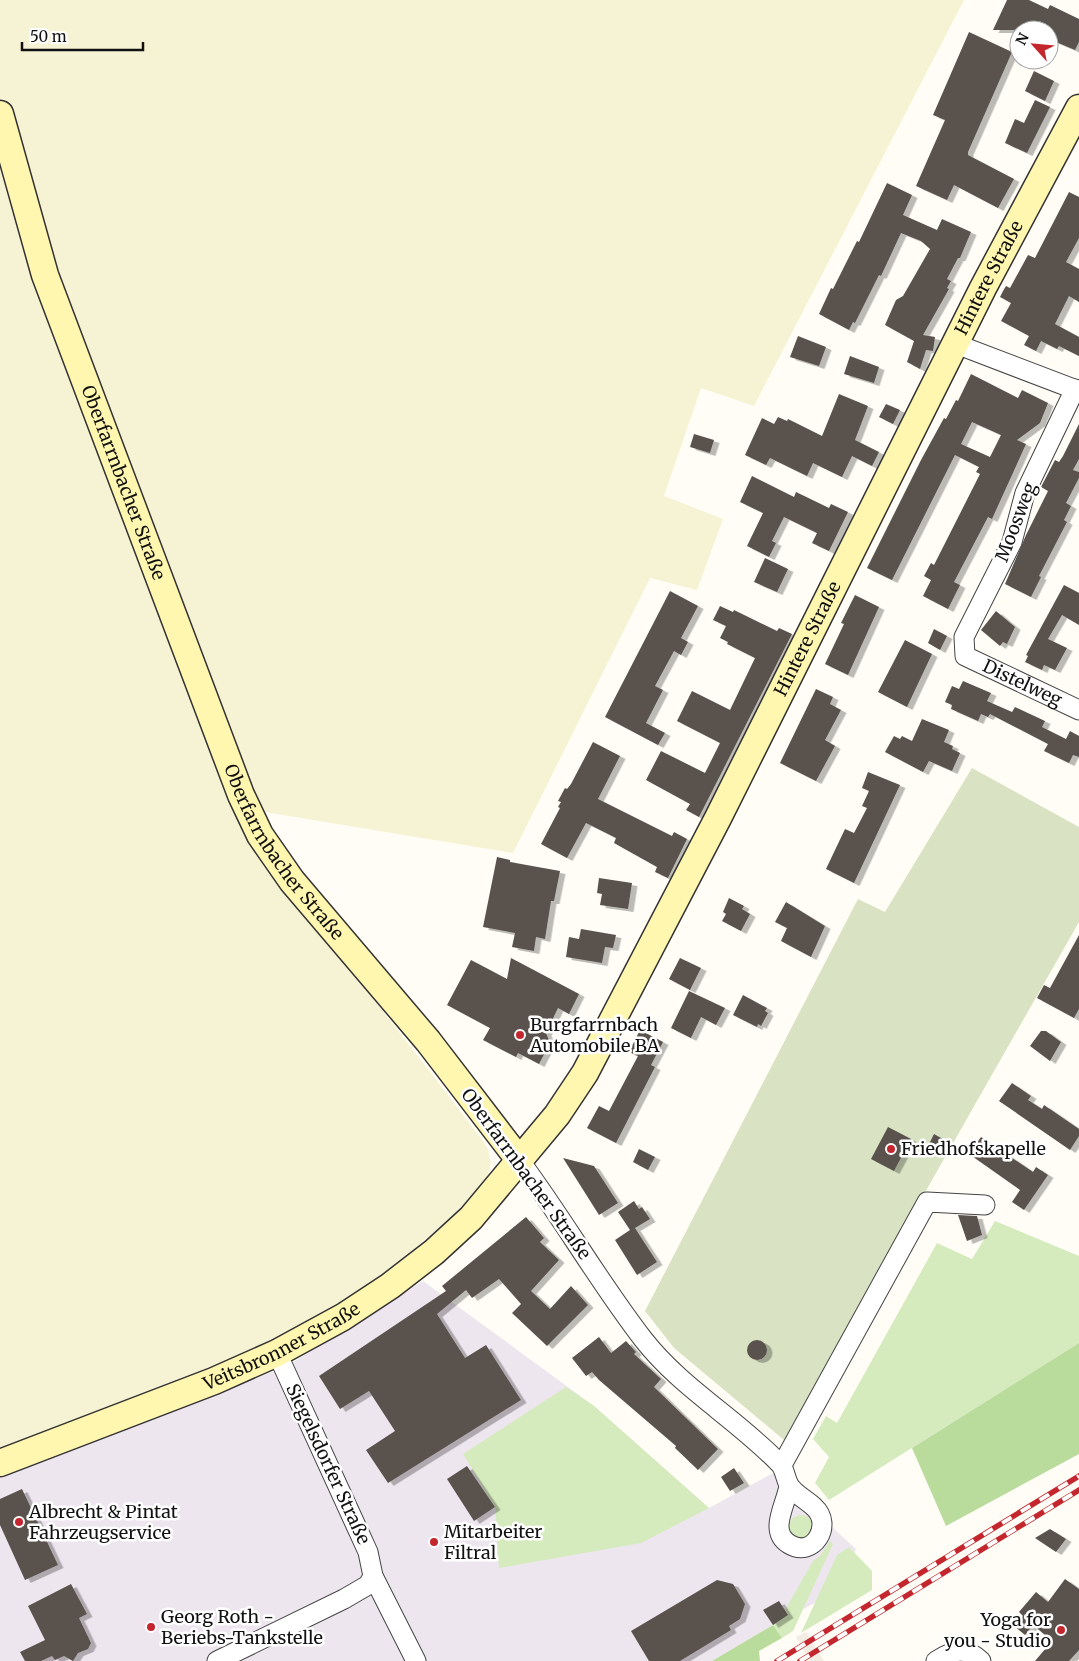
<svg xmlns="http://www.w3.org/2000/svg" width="1079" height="1661" font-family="Merriweather,serif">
<defs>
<filter id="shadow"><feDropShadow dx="5.5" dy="3" stdDeviation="0" flood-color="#0004"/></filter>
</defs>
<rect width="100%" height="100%" fill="#fffdf5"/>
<path fill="#eee6ef" d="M423 1281 594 1406 709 1508 773 1473 856 1549 838 1591 773 1625 712 1661H0V1478L287 1366Z"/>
<path fill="#f6f3d4" d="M0 0H964L754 406 701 388 664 496 723 519 697 590 650 578 513 853 253 810 267 861 481 1138 488 1149 491 1163 488 1176 477 1190 454 1214 414 1249 349 1300 291 1332 169 1386 0 1448Z"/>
<path fill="#d5ebbd" d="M995 1221 1079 1256V1343L829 1500 815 1483 829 1457 813 1439 826 1416 837 1423 937 1243 972 1259Z
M566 1387 594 1406 709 1508 641 1543 499 1568 495 1507 463 1454Z
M789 1527a12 12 0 1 1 24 0a12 12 0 1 1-24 0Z
M830 1541 833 1544 793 1631 782 1638 773 1625 787 1615 785 1610 813 1561 820 1556Z
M849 1547 872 1571V1590L801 1633 837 1555Z"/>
<path fill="#b9dc9c" d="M1079 1343V1454L946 1526 912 1448Z
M773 1625 782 1638 759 1651 760 1661H712Z"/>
<path fill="#d9e3c4" d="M972 768 1079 827V922L784 1440 674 1348 645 1311 858 899 885 912Z"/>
<path fill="#f1ede2" d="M806 1632 824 1661H810L796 1637Z"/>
<path fill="#5a524d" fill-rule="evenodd" filter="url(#shadow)" d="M1007 0H1029L1048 9 1050 5 1079 19V42L1075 50 1049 39V30H993Z
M969 32 1012 52 968 152V155L1014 179 998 208 954 185 947 200 916 186 945 120 933 115Z
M1034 71 1054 81 1045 101 1025 91Z
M1035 100 1050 107 1027 153 1005 143 1015 119 1024 123Z
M887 183 912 195 903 215 937 230 942 219 971 232 960 258H958L947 279 951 281 947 288 949 289 923 335 935 337 933 351 926 350 920 369 907 362 914 341 885 325 896 300 903 296 930 249 921 241 901 233 881 276 879 275 855 323 853 322 849 330 819 314 831 288 833 289 857 241 859 242Z
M1069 192 1079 197V238L1066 262 1079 269V302L1069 296 1055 324 1079 337V356L1059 346 1057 349 1041 341 1036 351 1024 345 1029 336 1001 321 1011 303 1000 297 1003 291 1006 286 1010 288 1028 255 1035 258Z
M798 336 826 347 819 366 790 357Z
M850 356 879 367 874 383 844 374Z
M971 374 1018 398 1022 390 1048 403 1040 423 1017 440 1026 444 992 519 988 517 954 582 960 585 948 609 923 596 931 580 924 576 931 563 934 565 980 474 976 472 979 467 955 455 892 580 867 568 921 460 944 418 946 419 956 400 958 401ZM972 422 1001 435 990 457 961 444Z
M839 394 868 406 855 440 879 452 872 466 852 456 842 477 813 463 807 476 770 458 766 465 745 455 762 418 774 424 778 417 787 421 788 419 822 436Z
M886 404 900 410 893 424 879 417Z
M1079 424V459L1073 470 1079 472V478L1066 503 1071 506 1064 520 1067 522 1039 576 1041 577 1031 597 1005 584 1026 535 1048 491 1041 487 1055 460 1059 462 1063 456Z
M694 434 714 440 710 453 690 447Z
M752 476 794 497 796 492 829 508 831 504 848 512 829 551 812 543 817 533 784 517 772 541 776 543 769 557 747 546 763 513 740 502Z
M765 558 788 569 777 592 754 582Z
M1064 585 1079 593V625L1062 615 1048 639 1067 648 1055 670 1044 665 1042 670 1025 662 1028 656 1026 655Z
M670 591 698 606 681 638 688 642 681 655 674 651 655 686 663 690 646 723 665 733 658 745 605 717Z
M855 595 879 607 848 675 825 664 844 624 841 623Z
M720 606 733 612 734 610 777 631 779 628 792 634 699 817 686 810 690 804 646 780 661 751 705 773 720 743 677 721 692 691 730 710 755 658 727 644 728 642 720 638 726 626 713 620Z
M996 611 1015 627 1007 644 1003 642 1000 646 981 630Z
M934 629 947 636 940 650 928 643Z
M905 640 932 654 907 707 878 692Z
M963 681 991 693 987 701 1012 712 1015 707 1045 721 1042 727 1066 739 1070 731 1079 736V757L1073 755 1069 763 1044 751 1048 744 990 714 988 717 981 714 978 721 951 709 952 705 945 702 952 686 959 689Z
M816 689 833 697 830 704 841 710 825 740 835 746 816 781 780 763Z
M922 719 949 730 944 742 953 746 952 749 960 753 952 771 929 761 923 772 885 752 894 736 900 739 902 736 912 741Z
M593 742 620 756 598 799 672 836 674 832 687 839 668 878 655 872 657 867 614 843 616 838 586 823 567 858 541 844 560 808 558 807 561 802 558 801 565 788 567 789 571 784Z
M868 772 900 785 854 883 826 869 845 829 854 833 867 808 862 806 869 791 862 788Z
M497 857 510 860V862L560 871 554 901H551L545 939 536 937 534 951 512 947 515 933 483 927Z
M599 878 632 883 628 909 600 905 602 894 597 893Z
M729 898 744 906 742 909 750 914 741 931 722 921 726 914 723 912Z
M786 902 825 926 811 957 781 941 787 928 775 922Z
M581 929 616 935 613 948 605 947 602 963 566 957 569 937 579 939Z
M1079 935V1009L1074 1018 1037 998 1044 985 1050 988Z
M511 958 579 994 569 1014 558 1008 546 1033 550 1043 539 1064 518 1053 516 1057 483 1040 490 1028 447 1005 471 960 507 979Z
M680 958 701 968 690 990 669 979Z
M689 991 725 1008 716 1025 701 1017 691 1038 671 1028Z
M743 995 767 1008 765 1011 768 1013 761 1026 758 1024 757 1027 733 1015Z
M640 1030 663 1042 651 1065 655 1067 616 1143 587 1128 599 1106 609 1111 638 1056 629 1052Z
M1041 1031H1046L1061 1042 1050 1061 1030 1046Z
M1012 1083 1031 1096 1028 1100 1042 1109 1044 1105 1079 1129V1136L1070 1150 999 1101Z
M888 1127 911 1139 894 1171 871 1159Z
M934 1134 948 1142 942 1153 928 1146Z
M981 1137 1033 1172 1036 1167 1048 1175 1024 1210 1012 1202 1020 1190 969 1154Z
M639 1149 655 1157 648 1170 633 1162Z
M563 1158 594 1166 618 1203 599 1215Z
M634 1201 639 1209 642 1207 650 1219 635 1228 657 1262 637 1275 615 1240 630 1230 618 1212Z
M958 1215 977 1216 982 1235 967 1241Z
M526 1217 544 1238 540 1242 559 1260 531 1291 550 1309 571 1286 588 1305 547 1346 512 1313 521 1304 499 1279 472 1298 466 1290 437 1314 465 1358 486 1345 521 1400 388 1483 366 1450 395 1431 369 1391 340 1409 319 1376 446 1291 442 1286Z
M599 1337 611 1353 626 1341 636 1352 634 1354 661 1379 654 1387 718 1449 698 1470 675 1448 676 1446 599 1380 592 1372 586 1376 572 1358Z
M747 1350a10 10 0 1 1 20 0a10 10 0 1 1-20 0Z
M467 1466 495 1507 474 1521 447 1479Z
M734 1468 744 1483 730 1491 721 1477Z
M22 1489 58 1565 25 1580 0 1525V1499Z
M1050 1529 1066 1539 1056 1552 1035 1538Z
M1065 1579 1079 1589V1650L1069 1661H1035L1052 1641 1033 1625 1025 1635 1014 1626 1023 1616 1019 1612 1036 1592 1048 1602Z
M717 1580 733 1584 745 1604 740 1619 729 1626 731 1630 680 1661H649L631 1631Z
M71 1584 87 1614 79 1618 91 1643 88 1649 78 1653 73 1661 64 1656 55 1660 52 1656 41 1661H25L20 1652 45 1640 28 1606Z
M779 1601 788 1615 773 1625 763 1610Z"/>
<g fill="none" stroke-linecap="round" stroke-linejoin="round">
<defs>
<g id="street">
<path d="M956 344 1079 391"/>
<path id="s1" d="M1075 389 1025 493 1012 542 964 637 965 656 1079 710"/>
<path d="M520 1161C563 1219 599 1282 643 1339 681 1388 737 1419 780 1464 785 1469 785 1478 789 1485 794 1494 807 1500 814 1507 834 1525 813 1559 789 1544 768 1531 786 1505 789 1486"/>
<path d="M782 1465 927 1202 985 1205"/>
<path d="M373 1576 416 1661"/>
<path d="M217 1661 344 1599 368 1585 373 1576 368 1552 277 1353"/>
<path d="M936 1661C953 1650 966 1646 981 1661"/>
</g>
<g id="secondary">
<path id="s2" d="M0 114 45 275 241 795 260 835 292 881 428 1041 520 1161"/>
<path id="s3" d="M0 1463 214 1381 277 1353 343 1317 390 1286 434 1252 471 1218 557 1115 585 1073 718 818 983 288 1079 108"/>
</g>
</defs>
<use href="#street" stroke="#444" stroke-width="21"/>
<use href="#secondary" stroke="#333" stroke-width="29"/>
<use href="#street" stroke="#fff" stroke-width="19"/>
<use href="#secondary" stroke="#fff6b0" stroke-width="26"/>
<defs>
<path id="rail" d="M777 1661 1079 1476
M800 1661 1079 1490"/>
</defs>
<use href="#rail" stroke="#c4262e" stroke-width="5.5"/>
<use href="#rail" stroke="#fff" stroke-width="4" stroke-dasharray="11" stroke-linecap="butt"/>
</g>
<g fill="#c4262e" stroke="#fff" stroke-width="2">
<circle cx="520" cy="1035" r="5"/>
<circle cx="891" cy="1149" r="5"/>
<circle cx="19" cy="1522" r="5"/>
<circle cx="434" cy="1542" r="5"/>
<circle cx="151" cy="1627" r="5"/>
<circle cx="1061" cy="1630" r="5"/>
</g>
<g text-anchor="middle" stroke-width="5" stroke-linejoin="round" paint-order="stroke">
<g font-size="18" fill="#111" stroke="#fff">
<text dy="6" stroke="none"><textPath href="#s3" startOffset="1612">Hintere Straße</textPath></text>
<text dy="6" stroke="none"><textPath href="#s2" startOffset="389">Oberfarrnbacher Straße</textPath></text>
<text transform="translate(1016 522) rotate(-69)" y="6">Moosweg</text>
<text dy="6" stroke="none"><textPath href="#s3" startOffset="1208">Hintere Straße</textPath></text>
<text dy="6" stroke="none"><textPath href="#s1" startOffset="355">Distelweg</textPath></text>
<text dy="6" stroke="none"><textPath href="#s2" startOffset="794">Oberfarrnbacher Straße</textPath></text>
<text transform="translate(526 1174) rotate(54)" y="6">Oberfarrnbacher Straße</text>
<text dy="6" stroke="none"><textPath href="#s3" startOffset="305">Veitsbronner Straße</textPath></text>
<text transform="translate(328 1464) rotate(65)" y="6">Siegelsdorfer Straße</text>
</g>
<g font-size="18" fill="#111" stroke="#fff" text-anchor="start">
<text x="530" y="1031">Burgfarrnbach<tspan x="530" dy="21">Automobile BA</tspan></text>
<text x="901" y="1155">Friedhofskapelle</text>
<text x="29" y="1518">Albrecht &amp; Pintat<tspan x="29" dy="21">Fahrzeugservice</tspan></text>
<text x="444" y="1538">Mitarbeiter<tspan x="444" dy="21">Filtral</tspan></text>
<text x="161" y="1623">Georg Roth -<tspan x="161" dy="21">Beriebs-Tankstelle</tspan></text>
<text x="1051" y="1626" text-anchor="end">Yoga for<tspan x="1051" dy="21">you - Studio</tspan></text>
</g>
</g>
<g transform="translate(1034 45) rotate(297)"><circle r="24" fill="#ffffff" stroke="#a0a0a0"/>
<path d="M0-4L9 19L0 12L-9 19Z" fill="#c4262e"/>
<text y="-8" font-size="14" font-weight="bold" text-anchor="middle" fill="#111111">N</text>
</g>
<path d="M22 42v8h121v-8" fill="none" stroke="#111111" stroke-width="2.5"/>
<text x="30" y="42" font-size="15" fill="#111111" stroke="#ffffff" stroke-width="4" paint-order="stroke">50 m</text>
</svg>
